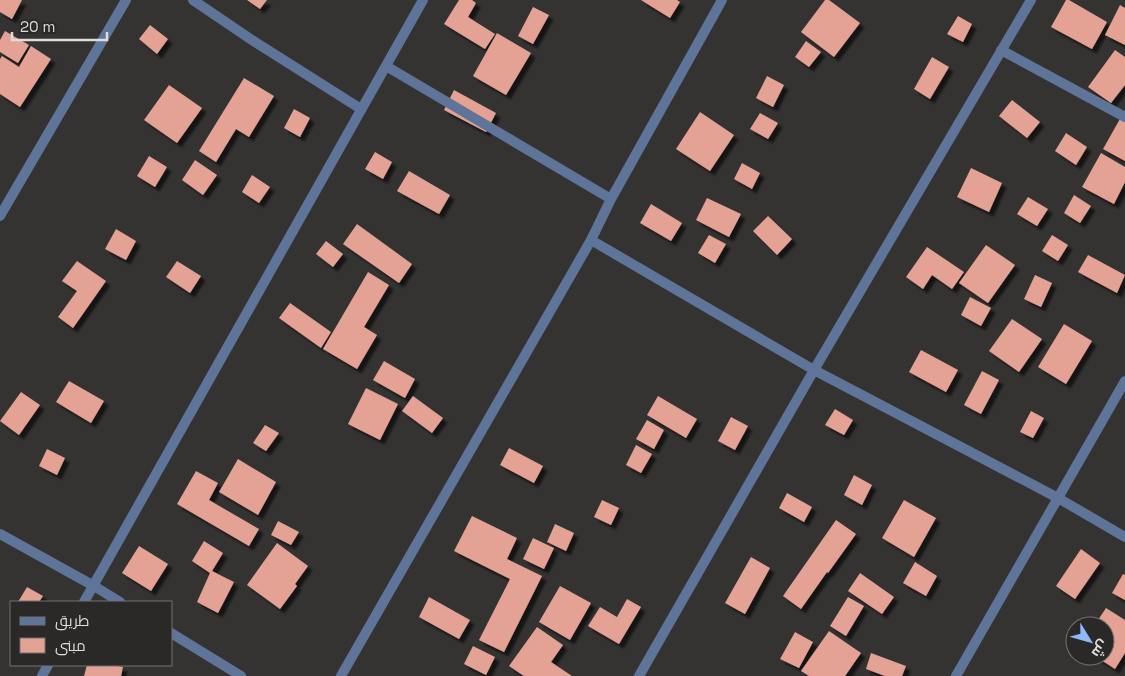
<svg xmlns="http://www.w3.org/2000/svg" width="1125" height="676" font-family="'Space Grotesk',Cairo,sans-serif">
<defs>
<filter id="shadow"><feDropShadow dx="4.5" dy="4.5" stdDeviation="1" flood-color="#0009"/></filter>
</defs>
<rect width="100%" height="100%" fill="#353232"/>
<path fill="#e3a294" filter="url(#shadow)" d="M0 0H22L12 19 0 12Z
M247 0H267L260 9Z
M459 0H472L476 3 468 17 495 34 485 49 444 24Z
M641 0H677L680 2 670 18Z
M825 0H829L860 23 834 57 801 32Z
M1066 0H1069L1107 22 1092 49 1051 27Z
M1120 5 1125 8V45L1105 35Z
M533 7 549 15 533 44 518 36Z
M958 16 972 24 963 42 947 34Z
M150 25 168 39 157 54 139 39Z
M5 31 29 45 18 63 0 52V40Z
M497 33 531 53 506 95 473 76Z
M806 41 821 52 809 67 795 57Z
M31 46 51 59 20 107 0 94V59L2 56 19 67Z
M1115 50 1125 57V85L1111 103 1088 87Z
M932 57 949 67 930 99 914 89Z
M767 76 784 85 773 107 756 98Z
M244 78 274 96 249 137 236 129 216 162 199 151Z
M169 85 202 108 177 143 144 120Z
M454 90 496 113 486 132 444 110Z
M1012 100 1040 122 1027 138 999 116Z
M294 109 310 118 300 137 284 128Z
M1125 110V161L1103 149Z
M700 112 734 135 710 171 676 149Z
M760 113 778 123 768 139 750 129Z
M1066 133 1087 147 1076 165 1055 151Z
M375 152 392 162 383 179 365 169Z
M1101 153 1125 167V182L1114 204 1082 187Z
M149 156 167 167 155 187 137 176Z
M195 160 217 175 203 195 182 180Z
M742 163 760 173 752 189 734 179Z
M971 168 1002 183 989 212 957 197Z
M409 171 450 195 439 214 397 191Z
M252 175 270 187 259 203 242 192Z
M1074 195 1091 206 1080 223 1064 213Z
M1028 197 1048 209 1037 226 1017 214Z
M707 198 741 214 729 237 696 220Z
M651 204 682 223 671 241 640 223Z
M768 216 792 239 777 255 753 231Z
M357 224 412 264 399 283 343 244Z
M116 229 136 241 126 260 105 249Z
M709 235 726 244 715 263 698 253Z
M1052 235 1068 245 1058 261 1042 251Z
M326 241 343 254 333 267 316 254Z
M986 245 1015 265 988 303 959 283Z
M927 247 964 272 952 289 932 275 923 289 906 277Z
M1088 255 1125 275 1117 293 1078 272Z
M77 261 106 281 73 328 58 317 77 291 62 281Z
M177 261 201 276 190 293 166 277Z
M368 272 389 285 364 327 377 335 357 369 323 349Z
M1035 275 1052 283 1041 307 1024 299Z
M970 297 991 308 981 326 961 315Z
M290 303 331 332 321 348 279 318Z
M1012 319 1042 339 1019 372 989 351Z
M1064 324 1092 341 1066 384 1038 367Z
M921 350 958 370 946 392 909 372Z
M384 361 415 379 405 398 373 380Z
M982 371 999 380 981 414 964 405Z
M69 381 104 401 91 423 56 402Z
M366 388 398 404 380 440 348 424Z
M21 392 40 405 19 435 0 421Z
M413 396 443 418 432 433 402 411Z
M658 396 697 419 686 438 647 415Z
M835 409 853 420 844 435 825 425Z
M1031 411 1044 418 1033 438 1020 432Z
M731 417 748 426 735 450 718 441Z
M647 420 664 430 654 449 636 439Z
M265 425 279 433 266 451 253 443Z
M636 445 652 454 641 473 626 465Z
M509 448 543 466 534 483 500 465Z
M47 449 65 458 57 475 39 466Z
M238 459 276 482 258 515 219 492Z
M196 471 218 483 209 500 259 529 249 546 177 504Z
M854 475 872 485 862 505 844 495Z
M787 493 812 507 804 522 779 508Z
M602 500 619 508 611 525 594 517Z
M904 500 936 518 914 557 882 538Z
M472 516 517 538 507 559 542 576 504 652 479 640 510 579 454 551Z
M836 520 856 534 828 573 827 572 801 609 783 596Z
M278 521 299 532 291 545 271 535Z
M555 524 574 533 566 551 547 542Z
M533 538 554 548 544 569 523 559Z
M204 541 223 553 212 571 234 582 218 613 197 602 210 573 192 561Z
M277 543 308 566 295 584 297 586 280 609 247 585Z
M139 546 168 564 151 591 122 573Z
M1081 549 1100 563 1075 599 1056 586Z
M751 557 770 568 745 614 725 603Z
M915 562 937 576 926 596 903 583Z
M860 573 894 597 882 614 848 591Z
M1123 574 1125 575V600L1112 593Z
M560 586 591 603 570 640 539 622Z
M27 587 43 596 39 602H18Z
M429 597 470 620 459 639 419 617Z
M848 597 864 606 846 636 830 626Z
M627 599 641 607 619 644 588 626 600 607 617 617Z
M1106 608 1125 620V653L1115 669 1095 656H1105V626H1094Z
M537 627 563 645 551 662 572 676H524L509 666Z
M829 631 861 653 845 676H809L801 671Z
M795 632 813 642 799 668 780 659Z
M473 646 495 657 486 675 464 664Z
M871 653 906 666 902 676H885L866 669Z
M87 665H113L123 667 121 676H84Z"/>
<g fill="none" stroke-linecap="round" stroke-linejoin="round">
<path stroke="#5f7499" stroke-width="10" d="M193 0 255 42 361 109
M1001 50 1125 117
M386 66 611 199
M0 216 126 0
M591 240 814 370 1058 498 1125 537
M0 534 94 586 120 602
M84 602 423 0
M171 633 241 676
M42 676 48 665
M341 676 591 240 611 199 722 0
M639 676 814 370 1031 0
M956 676 1125 381"/>
</g>
<rect x="10" y="601" width="162" height="65" fill="#2b2828" stroke="#737070"/>
<rect x="20" y="617" width="25" height="8" fill="#5f7499" stroke="#737070"/>
<text x="55" y="626" font-size="15" fill="#dfdddc">طريق</text>
<rect x="20" y="638" width="25" height="15" fill="#e3a294" stroke="#737070"/>
<text x="55" y="651" font-size="15" fill="#dfdddc">مبنى</text>
<g transform="translate(1090 641) rotate(127)"><circle r="24" fill="#2b2828" stroke="#737070"/>
<path d="M0-4L9 19L0 12L-9 19Z" fill="#90b8fd"/>
<text y="-8" font-size="14" font-weight="bold" text-anchor="middle" fill="#dfdddc">ش</text>
</g>
<path d="M12 32v8h95v-8" fill="none" stroke="#dfdddc" stroke-width="2.5"/>
<text x="20" y="32" font-size="15" fill="#dfdddc" stroke="#2b2828" stroke-width="4" paint-order="stroke">20 m</text>
</svg>
